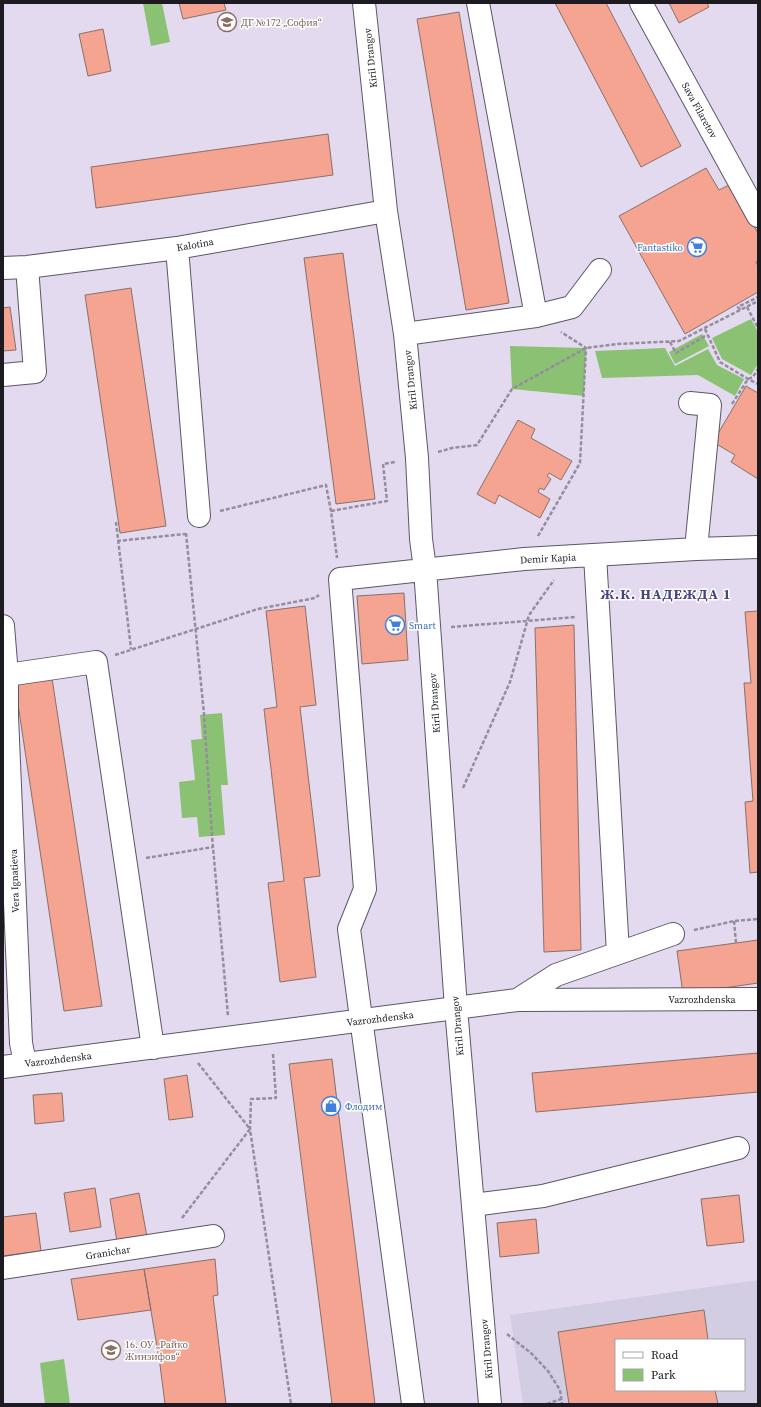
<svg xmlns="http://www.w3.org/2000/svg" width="761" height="1407" font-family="'Source Serif 4',serif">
<rect width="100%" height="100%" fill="#e4daf0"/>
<path fill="#d3cde3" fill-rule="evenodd" d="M758 1280V1404H523L510 1315ZM616 1340H744V1390H616Z"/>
<path fill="#8ac173" d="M143 3H162L170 42 151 46Z
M751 319 758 332V364L751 375 722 359 712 338Z
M702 334 709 346 675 364 669 352Z
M510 346 586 348 584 396 512 389Z
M665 348 675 366 708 349 717 365 744 379 735 396 698 375 602 378 595 351Z
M222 713 228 785H221L225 835 199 837 197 817 182 818 179 782 195 780 191 740 202 739 200 715Z
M64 1359 70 1404H45L40 1363Z"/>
<path fill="#f4a490" stroke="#88706a" d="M179 3H224L226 10 183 19Z
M555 3H606L681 146 641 167Z
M669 3H707L709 7 679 23Z
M459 12 509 303 466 310 417 19Z
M103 29 111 71 88 76 79 34Z
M328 134 333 175 96 208 91 167Z
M706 168 719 190 731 184 758 233V261L756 262 758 266V292L685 334 619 216Z
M343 253 375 499 336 504 304 258Z
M131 288 166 526 120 533 85 295Z
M10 307 16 350 3 351V308Z
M746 386 758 393V479L731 462 735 455 713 442Z
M518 420 535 429 531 438 572 461 561 480 549 473 547 476 551 479 544 490 540 488 538 492 550 499 540 518 499 495 495 504 477 494Z
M404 593 408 660 362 664 357 596Z
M305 606 316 705 300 707 320 876 304 878 316 977 280 982 268 883 284 881 264 709 277 707 266 611Z
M758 611V872L750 873 745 802 753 801 744 683H751L745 612Z
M574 625 581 950 544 952 535 628Z
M52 678 102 1006 64 1011 15 684Z
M758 940V983L683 994 677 951Z
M758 1053V1092L536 1112 532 1073Z
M332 1059 336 1093 375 1404H332L289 1064Z
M187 1075 193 1117 169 1120 164 1079Z
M62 1093 64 1121 35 1124 33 1095Z
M95 1188 101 1227 70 1232 64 1193Z
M139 1193 147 1237 117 1242 110 1199Z
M739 1195 744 1242 707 1246 701 1199Z
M36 1213 41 1251 3 1256V1217Z
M536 1219 539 1253 500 1257 497 1223Z
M215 1259 218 1295 213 1296 226 1404H165L160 1365 144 1269Z
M144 1269 151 1310 78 1320 71 1279Z
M704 1310 708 1340H616V1390H715L718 1404H569L558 1332Z"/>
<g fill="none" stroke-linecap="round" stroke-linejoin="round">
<defs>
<path id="minor" d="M364 3 386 211 405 334 417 458 421 539 425 569 456 1008 490 1404
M478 3 536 316
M641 3 758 216
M177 248 199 516
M3 268 27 267 177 248 386 211
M405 334 536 316 572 307 600 270
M3 375 35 372 27 267
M690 403 710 405 696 549
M595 555 618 953
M3 626 7 675V716L21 1043 25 1063
M7 675 96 662 153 1048
M517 1000 556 975 673 934
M3 1067 517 1000 758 999
M473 1205 543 1196 738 1148
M3 1268 213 1236
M413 1404 349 929 365 889 340 579 524 559 696 549 758 547"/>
</defs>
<use href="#minor" stroke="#5d5568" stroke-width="24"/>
<path stroke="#958d9e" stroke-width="2.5" stroke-dasharray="4 2" stroke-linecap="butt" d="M747 307 758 328
M740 310 738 307 758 297
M705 329 720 362 748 379 758 384
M670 342 676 353 707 335
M732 404 748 379 753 377 758 369
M438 452 452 448 477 445 512 389 586 348 617 344 679 341 758 301
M220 511 326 485 331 511 337 558
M331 511 387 501 383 464 395 462
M116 522 131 649
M186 533 204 714 212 836 228 1016
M538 536 580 463 586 348 561 332
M117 541 185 534
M451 627 576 617
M115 655 258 609 315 598 319 595
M463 788 510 682 529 615 554 580
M146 858 213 847
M734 921 736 943
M694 930 734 921 758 919
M273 1054 276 1098 251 1099 250 1129 291 1404
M182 1218 250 1129 198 1063
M507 1334 531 1353 548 1371 560 1390 562 1404
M547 1404 561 1399"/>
<use href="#minor" stroke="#fff" stroke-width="22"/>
</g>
<defs>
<symbol id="school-ring" viewBox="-11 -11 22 22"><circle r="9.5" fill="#fff" stroke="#8d6e63" stroke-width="1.5"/><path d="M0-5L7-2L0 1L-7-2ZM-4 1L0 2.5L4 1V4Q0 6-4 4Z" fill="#8d6e63"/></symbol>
<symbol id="supermarket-ring" viewBox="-11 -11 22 22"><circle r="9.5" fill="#fff" stroke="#3f7fe0" stroke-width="1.5"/><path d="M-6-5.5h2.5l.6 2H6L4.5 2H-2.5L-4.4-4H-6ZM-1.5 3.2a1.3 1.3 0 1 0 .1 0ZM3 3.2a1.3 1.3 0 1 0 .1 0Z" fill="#3f7fe0"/></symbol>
<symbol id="shop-ring" viewBox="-11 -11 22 22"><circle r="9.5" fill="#fff" stroke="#3f7fe0" stroke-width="1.5"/><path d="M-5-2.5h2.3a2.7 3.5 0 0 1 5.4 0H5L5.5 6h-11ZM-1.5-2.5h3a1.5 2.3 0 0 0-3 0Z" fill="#3f7fe0"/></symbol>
</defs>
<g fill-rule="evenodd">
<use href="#school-ring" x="216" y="11" width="22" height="22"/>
<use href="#supermarket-ring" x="686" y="236" width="22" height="22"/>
<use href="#supermarket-ring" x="384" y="614" width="22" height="22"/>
<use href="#shop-ring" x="320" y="1095" width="22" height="22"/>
<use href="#school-ring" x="100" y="1339" width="22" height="22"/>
</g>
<g text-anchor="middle" stroke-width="3" stroke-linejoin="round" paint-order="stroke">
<g font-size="10" fill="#785e54" stroke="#fff" text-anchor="start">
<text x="241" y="26">ДГ №172 „София“</text>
<text x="125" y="1348">16. ОУ „Райко<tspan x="125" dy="12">Жинзифов“</tspan></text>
</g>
<g font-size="10" fill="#1d1a22" stroke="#fff">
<text transform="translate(370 58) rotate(-96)" y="4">Kiril Drangov</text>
<text transform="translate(700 110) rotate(61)" y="4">Sava Filaretov</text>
<text transform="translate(195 244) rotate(-10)" y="4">Kalotina</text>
<text transform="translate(410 380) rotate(-96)" y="4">Kiril Drangov</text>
<text transform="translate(548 558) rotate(-3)" y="4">Demir Kapia</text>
<text transform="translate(434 703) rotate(-94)" y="4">Kiril Drangov</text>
<text transform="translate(14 881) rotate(-92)" y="4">Vera Ignatieva</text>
<text x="702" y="1003">Vazrozhdenska</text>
<text transform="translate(380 1018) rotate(-7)" y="4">Vazrozhdenska</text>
<text transform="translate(457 1026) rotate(-95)" y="4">Kiril Drangov</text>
<text transform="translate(58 1059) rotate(-7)" y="4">Vazrozhdenska</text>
<text transform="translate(108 1252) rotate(-9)" y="4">Granichar</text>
<text transform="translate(486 1349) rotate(-95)" y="4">Kiril Drangov</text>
</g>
<g font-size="10" fill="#366cbe" stroke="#fff" text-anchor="start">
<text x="683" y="251" text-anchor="end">Fantastiko</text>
<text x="409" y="629">Smart</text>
<text x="345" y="1110">Флодим</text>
</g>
<g font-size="14" font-weight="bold" letter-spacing="1" fill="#454582" stroke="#fff">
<text x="666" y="599">Ж.К. НАДЕЖДА 1</text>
</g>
</g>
<rect width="761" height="1407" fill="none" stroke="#1d1a22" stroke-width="8"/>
<rect x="615" y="1339" width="130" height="52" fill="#ffffff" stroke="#a5a3a7"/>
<rect x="623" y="1352" width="20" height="6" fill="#ffffff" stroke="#a5a3a7"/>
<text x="651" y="1359" font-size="12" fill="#1d1a22">Road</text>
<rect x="623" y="1369" width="20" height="12" fill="#8ac173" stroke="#a5a3a7"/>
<text x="651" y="1379" font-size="12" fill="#1d1a22">Park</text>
</svg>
